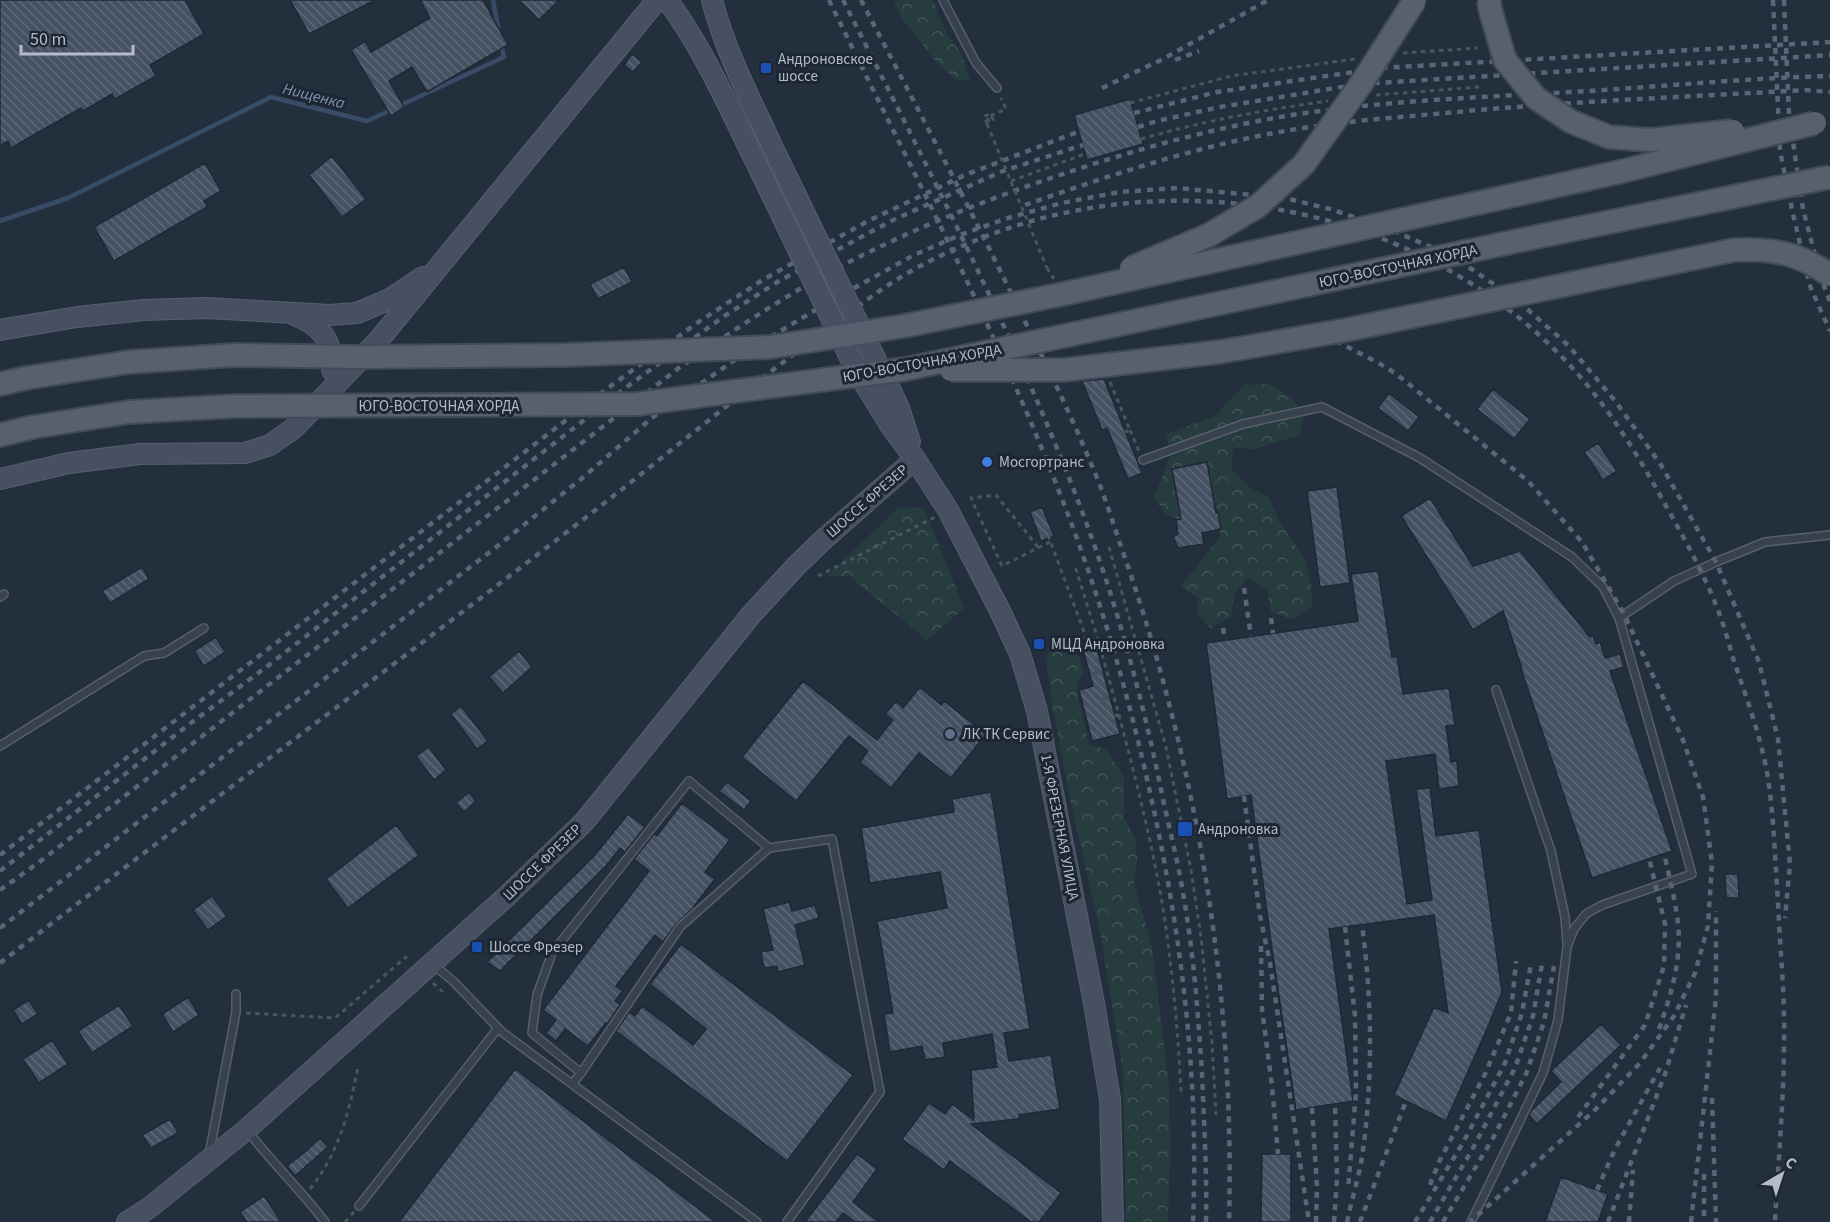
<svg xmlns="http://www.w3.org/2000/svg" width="1830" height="1222" font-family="'Source Sans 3',sans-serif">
<defs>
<pattern id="forest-crowns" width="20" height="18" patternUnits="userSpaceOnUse" patternTransform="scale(1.5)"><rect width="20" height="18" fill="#263c3f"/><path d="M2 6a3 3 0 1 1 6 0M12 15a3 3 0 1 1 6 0" fill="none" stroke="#435659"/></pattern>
<pattern id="building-back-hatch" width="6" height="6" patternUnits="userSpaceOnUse" patternTransform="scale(1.5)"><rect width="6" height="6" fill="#455162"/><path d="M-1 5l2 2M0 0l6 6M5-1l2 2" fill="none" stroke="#5d6877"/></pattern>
</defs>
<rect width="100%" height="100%" fill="#242f3e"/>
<path fill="url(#forest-crowns)" d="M894 0H934L938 14 948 35 961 53 970 80H956L932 58 919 39 903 21Z
M1268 384 1289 396 1305 413 1299 435 1255 449 1233 448 1232 470 1249 487 1269 498 1279 520 1305 560 1311 584 1312 607 1293 619 1271 612 1267 590 1248 577 1234 594 1231 617 1211 628 1197 614 1199 599 1181 586 1220 537 1219 515 1211 494 1188 522 1167 515 1154 498 1170 456 1166 434 1215 416 1245 385Z
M899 507 924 508 964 608 927 640 849 576H827Z
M1061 641 1077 651 1084 673 1078 682 1077 693 1089 744 1105 749 1119 768 1124 779V818L1135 838 1137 860 1134 882 1152 947 1169 1087 1170 1153 1168 1222H1126L1123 1072 1101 936 1069 795 1052 703 1046 659 1051 648Z"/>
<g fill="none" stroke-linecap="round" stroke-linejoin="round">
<path stroke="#394c67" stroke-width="4.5" d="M493 0 499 33
M399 106 504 57 501 44
M0 221 68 198 271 97 367 121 391 110"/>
</g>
<path fill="url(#building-back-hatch)" stroke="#1f2835" stroke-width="1.5" d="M0 0H185L204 34 150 65 156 76 115 99 112 94 83 111 81 108 11 148 8 141 0 146Z
M290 0H375L309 34Z
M420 0H483L508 45 427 92 412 67 389 81 404 107 391 116 351 50 365 41 371 52 430 18Z
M519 0H559L539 20Z
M632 54 642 62 633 72 624 65Z
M1130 99 1143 144 1087 160 1074 115Z
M332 156 366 199 342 217 309 175Z
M205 163 221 191 204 201 207 207 114 261 94 227Z
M624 267 632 282 598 299 590 284Z
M1104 379 1142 473 1128 479 1107 428 1102 430 1082 381Z
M1493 389 1530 419 1514 439 1477 409Z
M1389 393 1419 417 1408 431 1378 408Z
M1598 443 1617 471 1603 480 1584 452Z
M1207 462 1216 513H1218L1221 529 1202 533 1204 544 1178 548 1173 537 1178 534 1176 520 1181 519 1172 469Z
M1337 487 1350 583 1320 587 1307 491Z
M1430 498 1473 566 1520 551 1590 637 1593 636 1596 644 1600 642 1605 658 1620 654 1624 667 1610 671 1672 851 1592 878 1521 669H1522L1503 611 1473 630 1401 516Z
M1042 507 1054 536 1041 541 1030 512Z
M142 567 149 579 110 603 102 591Z
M1378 571 1392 657H1397L1403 694 1449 688 1455 725 1446 726 1451 762 1457 761 1459 786 1439 789 1435 754 1386 761 1407 904 1432 900 1416 789 1430 788 1436 836 1479 830 1502 992 1486 1031 1446 1121 1394 1095 1434 1007 1448 1013 1434 915 1329 929 1353 1101 1296 1110 1272 949 1251 795 1227 799 1206 643 1358 621 1351 574Z
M216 637 225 652 204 666 194 651Z
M1094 638 1120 734 1092 741 1079 690 1093 686 1081 643Z
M519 651 532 667 503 693 489 677Z
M803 681 877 740 893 720 885 714 896 701 903 708 920 687 941 705 944 701 986 734 951 778 919 753 891 788 860 762 868 751 849 736 796 801 742 757Z
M461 706 488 741 477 749 451 714Z
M429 747 446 770 434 780 416 756Z
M727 782 751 801 744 810 719 791Z
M469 792 476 801 464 812 456 803Z
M991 792 1030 1029 1004 1033 1009 1061 1051 1055 1060 1109 1019 1115V1119L971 1124 1061 1193 1039 1222H1031L950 1161 944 1170 902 1139 929 1103 945 1114 952 1104 974 1120 971 1070 997 1067 992 1034 943 1043 945 1057 925 1060 922 1046 890 1052 884 1014 893 1013 877 921 947 908 940 872 870 883 861 828 954 812 952 799Z
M682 803 730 840 705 872 715 879 692 909 676 924 663 942 655 935 616 986 623 991 615 1001 620 1005 607 1024 606 1023 588 1046 565 1029 556 1041 546 1033 556 1020 543 1010 649 871 634 859 654 834 657 836Z
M628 814 645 827 625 852 620 848 606 866 500 971 487 962 594 856Z
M396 825 419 855 348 908 326 879Z
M1725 874H1738L1739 898H1726Z
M212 896 227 916 208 930 193 910Z
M789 902 792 911 815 905 819 918 795 925 805 965 778 972 777 966 764 968 761 952 773 950 763 909Z
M681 944 853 1075 787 1161 616 1031 629 1012 635 1016 642 1006 693 1045 706 1029 650 984Z
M188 997 199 1015 173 1032 162 1014Z
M29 1000 38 1014 22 1024 13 1010Z
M119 1005 133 1026 92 1053 78 1031Z
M1601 1024 1621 1045 1537 1124 1529 1115 1531 1111 1561 1082 1551 1071Z
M52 1040 68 1064 39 1083 23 1059Z
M515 1069 716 1222H399Z
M170 1119 178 1133 151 1148 142 1135Z
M320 1138 328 1147 295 1176 287 1166 306 1151Z
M857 1154 877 1169 853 1202 879 1222H855L843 1213 836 1222H805Z
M1262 1154H1291V1222H1261Z
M1561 1177 1608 1194 1598 1222H1545Z
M264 1196 275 1212 281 1222H247L240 1212Z"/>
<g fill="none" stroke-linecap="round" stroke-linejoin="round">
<defs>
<path id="lane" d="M943 0 976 63 997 88
M1143 460 1243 424 1322 407 1420 458 1572 557 1603 587 1619 618 1692 874 1602 905 1586 914 1574 929 1567 947 1558 1020 1543 1073 1471 1222
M0 597 4 594
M1619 618 1674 581 1716 562 1765 542 1830 535
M1496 690 1551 851 1565 917 1567 944
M0 746 144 656 164 653 204 628
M434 965 454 982 502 1032 572 1084 581 1073 680 927 769 848 832 839 880 1092 787 1222
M581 1073 532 1033 537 995 552 953 689 781 769 848
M572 1084 757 1222
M248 1131C272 1163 301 1190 325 1222
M209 1155 236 1012V994
M359 1206 498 1028"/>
<path id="secondary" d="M667 0C703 48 727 104 754 158
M712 0C725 51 751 100 773 148
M294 315C321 325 334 342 332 370
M0 330 77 317 144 310 206 308 330 315 357 313 390 299 423 277
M876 360 899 408 910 442
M856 370 892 428 915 459 948 510 1000 611 1020 654 1037 711 1094 1003 1110 1099 1113 1222
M0 479 69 463 140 454 245 453 270 445 294 428 378 341 657 0
M127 1222 149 1208 247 1129 507 896 584 822 751 615 797 565 823 540 915 459"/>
<path id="primary" d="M0 384 26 378
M0 435 33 427"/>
</defs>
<use href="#lane" stroke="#565f6c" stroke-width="10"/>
<use href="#secondary" stroke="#565f6c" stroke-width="22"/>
<use href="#primary" stroke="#414a57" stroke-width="26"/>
<path stroke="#44595c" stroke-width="3" stroke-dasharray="4.5 4.5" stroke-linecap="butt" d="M1403 53 1478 48
M1376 95 1479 87
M1130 103 1231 76 1355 59
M989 122 987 117 1006 109 1001 98
M987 124 984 116 991 114 993 120 989 122
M1141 139C1203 121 1264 110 1328 101
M1011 181 1085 154
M1047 268 1054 279
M1110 382 1130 430 1125 432
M1130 430 1139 451
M1048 535 1083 629 1109 717 1119 715 1097 636 1075 566
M1038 547 996 495 971 498 1002 566 1050 542
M1109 547 1166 747 1191 870 1201 937 1212 1043 1216 1115
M818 576 935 517
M1119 715C1135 776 1151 839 1162 902 1172 965 1178 1029 1181 1093
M433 983 443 992
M246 1013 335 1018 406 957 410 961
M310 1189C339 1153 349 1112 358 1067
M345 1222 354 1212"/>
<use href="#lane" stroke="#38414e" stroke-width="7"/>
<use href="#secondary" stroke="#465061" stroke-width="20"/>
<use href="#primary" stroke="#56606e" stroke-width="22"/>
<path stroke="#5a6575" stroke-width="4.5" stroke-dasharray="6 6" stroke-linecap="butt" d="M829 0C909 165 996 328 1062 499 1100 596 1129 696 1151 797 1182 938 1199 1078 1193 1222
M843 0C925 162 1009 324 1075 493 1114 593 1143 698 1164 804 1171 835 1179 867 1184 899 1194 956 1198 1015 1202 1073 1204 1123 1207 1172 1206 1222
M861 0C912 98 964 196 1012 295 1042 356 1072 416 1097 478 1107 502 1114 527 1123 552 1198 767 1235 994 1229 1222
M1773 0 1780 151 1793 214 1810 286 1830 331
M1784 0 1789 115 1803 209 1821 278 1830 302
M1175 60 1199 51
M1102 88 1163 59 1268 0
M1134 113 1217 92 1381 68 1830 42
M1138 127 1157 121 1220 107 1360 84 1830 55
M1025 205C1111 175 1200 145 1291 130 1338 122 1387 118 1435 114 1558 102 1682 97 1806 90L1830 92
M1336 341 1386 367 1400 377 1528 481 1582 542 1624 614 1683 740 1703 797 1712 863 1708 926 1695 973 1674 1016 1640 1063 1595 1110 1470 1222
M1244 588 1251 636
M1271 618 1273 633
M1223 628 1225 640
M1244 796 1260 916 1270 963 1309 1222
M0 855 604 391 697 323 761 281 812 252 868 221 965 175 1080 131
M0 871 187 726 265 668 628 386 723 317 779 281 893 220 1003 171 1083 145
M0 890 38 863 680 367C734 330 787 294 845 264 913 229 985 200 1057 176 1134 150 1212 128 1292 115 1390 100 1489 97 1588 91 1668 86 1749 78 1830 76
M1345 927 1355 1016 1356 1092 1348 1190
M0 928 495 548 580 480 653 417 749 350 827 303 914 255 960 235 1008 218 1062 203 1120 192 1177 188 1285 198 1330 209 1387 228 1433 248 1467 266 1517 300 1569 346 1616 402 1661 465 1716 562 1759 662 1778 739 1790 864 1785 918
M1261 946 1262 1009 1272 1086 1278 1154
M0 963C191 816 385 672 576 525 657 463 735 397 817 337 843 318 869 297 896 280 923 263 954 249 984 237 1179 161 1416 206 1563 358 1605 401 1637 453 1666 506 1684 538 1702 570 1716 605 1723 622 1728 640 1733 658 1746 697 1761 736 1768 778 1774 819 1775 861 1778 902 1780 949 1785 995 1784 1041 1784 1102 1778 1162 1775 1222
M1659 1029C1671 995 1682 959 1678 923 1675 899 1669 876 1664 853
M1712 1098 1716 1222
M1312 1108 1317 1187 1316 1222
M1578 1117 1645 1025 1664 966 1665 924 1649 858
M1704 1174V1222
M1430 1185 1439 1162 1485 1074 1511 1013 1516 961
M1597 1190 1615 1149 1660 1068
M1334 1222 1337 1179 1335 1104
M1347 1222C1352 1198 1360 1174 1363 1150 1373 1076 1372 999 1362 925
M1360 1222 1406 1101
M1415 1222 1464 1141 1505 1063 1522 1013 1531 964
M1430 1222 1473 1148 1515 1068 1533 1016 1542 964
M1443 1222 1493 1138 1526 1074 1544 1022 1554 966
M1608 1222 1665 1074 1686 1005
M1629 1222 1633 1170
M1691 1222 1716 998V911"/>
<defs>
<path id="secondary-bridge" d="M773 148 876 360
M754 158 856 370"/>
<path id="primary-bridge" d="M1489 0 1490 9 1505 60 1536 98 1570 121 1609 137 1650 140 1733 131
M1131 268 1209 235 1258 206 1304 164 1361 84 1415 0
M951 370H1063L1219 352 1346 330 1734 250C1773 248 1798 253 1830 275
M26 378 129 362 234 355 359 357 566 355 771 347 904 326 1063 294 1619 172 1815 123
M33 427 129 412 235 406 637 404 906 369 1531 238 1830 177"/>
</defs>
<use href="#secondary-bridge" stroke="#565f6c" stroke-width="22" stroke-linecap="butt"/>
<use href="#primary-bridge" stroke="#414a57" stroke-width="26" stroke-linecap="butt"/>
<path stroke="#44595c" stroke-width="3" stroke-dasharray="4.5 4.5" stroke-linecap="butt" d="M987 124 1047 268"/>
<use href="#secondary-bridge" stroke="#465061" stroke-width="20"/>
<use href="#primary-bridge" stroke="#56606e" stroke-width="22"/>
</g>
<g fill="#1a4fb4" stroke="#1d2633" stroke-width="2">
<rect x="760" y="62" width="12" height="12" rx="3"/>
<rect x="1033" y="638" width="12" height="12" rx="3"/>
<rect x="1177" y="821" width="16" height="16" rx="3"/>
<rect x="471" y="941" width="12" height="12" rx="3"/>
</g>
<circle fill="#3f7fe0" stroke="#1d2633" stroke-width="2" cx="987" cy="462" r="6"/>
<circle fill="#5c6f8a" stroke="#1d2633" stroke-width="2" cx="950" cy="734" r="6"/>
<g text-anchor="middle" stroke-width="6" stroke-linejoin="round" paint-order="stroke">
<g font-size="15" fill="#b4bcc9" stroke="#1d2633" text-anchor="start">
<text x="778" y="64">Андроновское<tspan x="778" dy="17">шоссе</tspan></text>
<text x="999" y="467">Мосгортранс</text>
<text x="1051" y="649">МЦД Андроновка</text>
<text x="962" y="739">ЛК ТК Сервис</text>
<text x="1198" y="834">Андроновка</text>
<text x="489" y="952">Шоссе Фрезер</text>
</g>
<g font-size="15" fill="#b4bcc9" stroke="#1d2633">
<text transform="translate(1398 266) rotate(-12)" y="5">ЮГО-ВОСТОЧНАЯ ХОРДА</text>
<text transform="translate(922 363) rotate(-10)" y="5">ЮГО-ВОСТОЧНАЯ ХОРДА</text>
<text x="439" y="411">ЮГО-ВОСТОЧНАЯ ХОРДА</text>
<text transform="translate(867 501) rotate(-41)" y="5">ШОССЕ ФРЕЗЕР</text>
<text transform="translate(1060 827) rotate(79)" y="5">1-Я ФРЕЗЕРНАЯ УЛИЦА</text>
<text transform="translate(542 862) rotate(-44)" y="5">ШОССЕ ФРЕЗЕР</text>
</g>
<g font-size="16" font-style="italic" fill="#7c92b1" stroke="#1d2633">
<text transform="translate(314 95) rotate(14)" y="6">Нищенка</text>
</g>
</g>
<g transform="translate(1782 1174) rotate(39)" stroke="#1d2633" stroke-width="4.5" paint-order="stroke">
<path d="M0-4.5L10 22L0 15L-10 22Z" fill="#b4bcc9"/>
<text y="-9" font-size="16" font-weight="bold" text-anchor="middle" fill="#b4bcc9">С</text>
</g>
<path d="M21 45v9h112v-9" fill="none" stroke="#b4bcc9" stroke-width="3"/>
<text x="30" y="45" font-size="18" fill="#b4bcc9" stroke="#1d2633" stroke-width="4.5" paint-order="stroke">50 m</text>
</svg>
